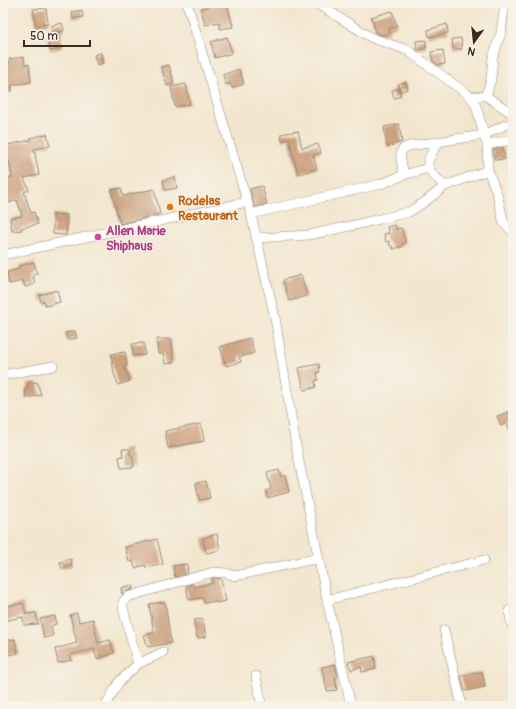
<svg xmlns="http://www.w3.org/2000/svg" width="516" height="709" font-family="Pangolin,sans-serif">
<rect width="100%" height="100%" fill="#f7f3e8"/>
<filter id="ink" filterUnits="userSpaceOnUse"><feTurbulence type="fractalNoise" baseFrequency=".025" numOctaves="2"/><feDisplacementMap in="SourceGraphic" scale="8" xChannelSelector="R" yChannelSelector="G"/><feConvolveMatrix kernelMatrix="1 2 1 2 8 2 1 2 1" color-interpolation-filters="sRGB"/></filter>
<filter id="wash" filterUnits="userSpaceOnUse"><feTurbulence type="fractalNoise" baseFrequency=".012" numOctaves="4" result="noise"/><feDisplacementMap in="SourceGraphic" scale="16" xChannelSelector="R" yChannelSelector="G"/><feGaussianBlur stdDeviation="0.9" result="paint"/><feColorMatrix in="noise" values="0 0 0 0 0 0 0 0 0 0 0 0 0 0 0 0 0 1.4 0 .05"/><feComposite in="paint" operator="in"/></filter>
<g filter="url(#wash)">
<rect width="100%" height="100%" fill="#f3e6cf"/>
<g id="blocks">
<path fill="#cca180" d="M227 3 233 27 220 29 219 22 205 25 201 8Z
M46 8 48 24 36 26 33 9Z
M82 10 83 17 73 19 72 12Z
M392 11 397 26 389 29 390 33 383 35 376 33 371 17Z
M62 23 64 31 53 34 51 26Z
M447 24 448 33 429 37 428 30Z
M59 36 62 48 50 51 47 39Z
M227 37 232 53 215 58 211 42Z
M461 38 462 49H453L452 39Z
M426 40V48L417 50 416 41Z
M443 50 445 64 438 65 433 61 431 52Z
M101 53 103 63 97 65 94 55Z
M24 57 25 65 29 64 31 82 12 85V91L3 92V64L10 63 9 59Z
M169 65 174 84 167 86 161 67Z
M239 69 244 84 232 88 230 83 226 85 223 75Z
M406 82 408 89 400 91 398 84Z
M186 84 190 104 175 107 171 87Z
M399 89 401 96 394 98 392 90Z
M399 124 402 142 387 147 384 127Z
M298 131 302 148 318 144 321 153 313 155 317 169 298 174 289 139 282 141 281 134Z
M47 134 50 146 34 149 39 175 24 178 29 190 24 192 31 213 34 212 38 224 21 228 22 230 12 231 10 218 22 216 17 200 3 205V180L12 177 9 161 3 162V146L31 140 30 138Z
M503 147 505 159 495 160 493 150Z
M175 177 177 188 165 190 163 180Z
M262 186 267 204 255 207 250 189Z
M121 188 123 196 154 189 160 214 120 224 111 190Z
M53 214 67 215 66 235 53 234Z
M395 225 396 229 401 228 406 243 402 244 403 246 393 249 392 246H390L389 241 386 242 384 234 389 233 387 227Z
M34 262 37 274 33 275 35 284 25 287 23 281 9 284 7 272 19 269V266Z
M301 275 307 296 289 301 283 280Z
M57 290 60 302 46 306 44 301 41 302 39 295Z
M75 331 77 338 67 340 65 333Z
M250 338 254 353 239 357 241 362 226 366 220 347Z
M157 339H171L174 362 165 364 163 354H158Z
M144 343 145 355 133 356 132 344Z
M125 352 127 366H124L130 381 118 385 114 373 111 354Z
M319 364 320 372H317L318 380 315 381 316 387 304 390 299 368Z
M37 382 41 395 26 398 25 388H28V383Z
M511 411 513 417 512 436 507 423 501 426 497 416Z
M201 424 204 441 168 448 165 431Z
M122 449H130V455H132L134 467 121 468 119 457 123 456Z
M279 470 281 477 285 475 289 492 267 498 266 491 271 489 267 473Z
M206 481 210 498 199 500 196 483Z
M217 534 220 550 206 553 203 538Z
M157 539 163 564 146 568 145 565 135 568 133 561 129 562 125 547Z
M71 559 72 566 62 569 60 562Z
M187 564 188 573 175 577 173 566Z
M214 578 221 579 226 601 217 603 216 601 204 603 202 598 189 600 186 586 193 584 194 587 213 583 212 579Z
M132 585 133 589 122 594 121 588Z
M165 602 171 643 148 647 144 635 154 633 149 604Z
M23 603 26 614 36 613 38 624 24 625 23 617 3 621V607Z
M77 613 79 622 93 619 98 643 110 640 114 653 97 659 94 649 70 655 72 660 58 663 55 649 77 643 70 615Z
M55 616 56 624 51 626 53 636 44 638 40 619Z
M203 619 206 637 197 638 194 620Z
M15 639 18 653 3 656V641Z
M374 656 376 669 362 672 361 667 351 670 348 662Z
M335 664 338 677H335L337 690 327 691 322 667Z
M482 672 485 687 465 691 461 676Z"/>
</g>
</g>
<g filter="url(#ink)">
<use href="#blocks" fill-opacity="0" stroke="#978876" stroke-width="1"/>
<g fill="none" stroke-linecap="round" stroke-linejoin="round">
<defs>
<path id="street" d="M187 3 251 214 275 318 296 446 327 600 351 706
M314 3 324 8 372 38 407 50 470 96H486
M470 96 476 106 487 145 488 170 497 194 504 223 513 232
M486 96 491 79 493 57 501 33 505 3
M486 96 513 114
M439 142C422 165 425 168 445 186
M487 145 513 139
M404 175 428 168
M251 214 381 184 404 175C403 169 398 153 403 149 404 148 409 146 409 146L484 135 505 125 513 123
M256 238 309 235 359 224 409 212 426 201 445 186 488 170
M3 255 247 202
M3 375 53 366
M327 600 484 560
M509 611 513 628
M444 630 462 706
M138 664 123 608V602L127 597 213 572 226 573 235 576 319 558
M256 676 262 706
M105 706 119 682 138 664 163 652"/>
</defs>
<use href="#street" stroke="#978876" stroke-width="10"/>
<use href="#street" stroke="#fff" stroke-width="9"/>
</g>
</g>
<circle fill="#e8710a" stroke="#f7f3e8" stroke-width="1.5" cx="170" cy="207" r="4"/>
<circle fill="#d1479c" stroke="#f7f3e8" stroke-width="1.5" cx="98" cy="237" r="4"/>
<g text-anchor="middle" stroke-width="3" stroke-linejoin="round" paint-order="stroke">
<g font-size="13" font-weight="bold" fill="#c56008" stroke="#f7f3e8" text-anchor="start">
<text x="178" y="205">Rodelas<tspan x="178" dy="15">Restaurant</tspan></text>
</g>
<g font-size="13" font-weight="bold" fill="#b23c85" stroke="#f7f3e8" text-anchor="start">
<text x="106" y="235">Allen Marie<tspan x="106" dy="15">Shiphaus</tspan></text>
</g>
</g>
<rect width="516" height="709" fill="none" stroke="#f7f3e8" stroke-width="16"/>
<g transform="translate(474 42) rotate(195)" stroke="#f7f3e8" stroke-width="3" paint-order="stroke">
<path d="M0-3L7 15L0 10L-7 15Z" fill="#3b2a1e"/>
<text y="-6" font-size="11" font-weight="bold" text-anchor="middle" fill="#3b2a1e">N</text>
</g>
<path d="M24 40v6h66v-6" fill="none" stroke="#3b2a1e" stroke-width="2"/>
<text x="30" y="40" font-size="12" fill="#3b2a1e" stroke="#f7f3e8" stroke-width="3" paint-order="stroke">50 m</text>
</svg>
